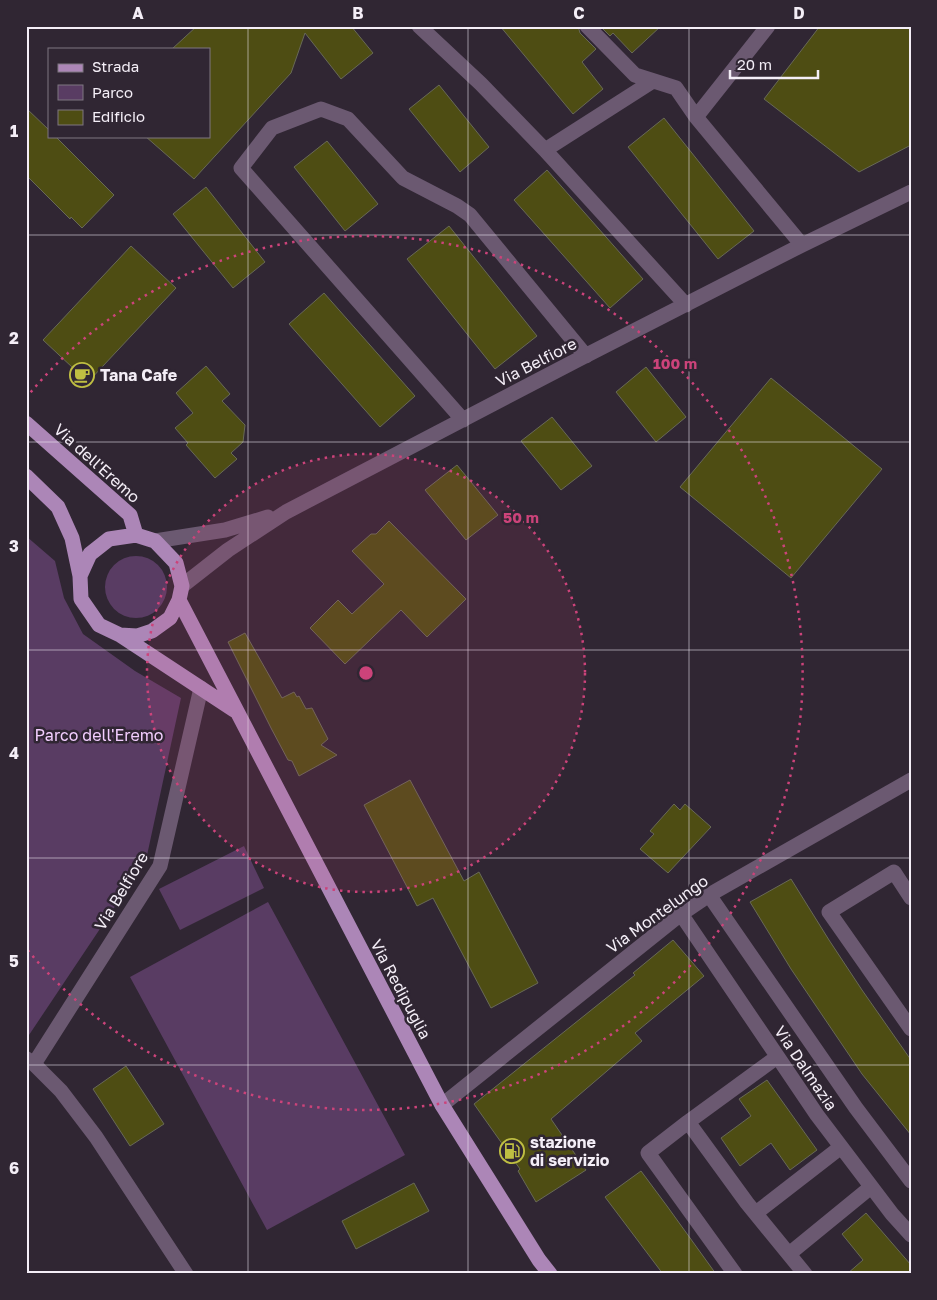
<svg xmlns="http://www.w3.org/2000/svg" width="937" height="1300" font-family="'Golos Text',sans-serif">
<rect width="100%" height="100%" fill="#302633"/>
<path fill="#593c63" d="M26 536 55 561 64 598 83 634 135 671 181 698 146 860 27 1038 26 1037Z
M105 587a31 31 0 1 1 62 0a31 31 0 1 1-62 0Z
M244 846 264 888 180 930 159 889Z
M268 902 405 1155 267 1230 130 977Z"/>
<path fill="#4e4d13" stroke="#686957" d="M197 26H351L373 53 341 79 305 33 291 73 194 179 145 136H209V49H172Z
M500 26H578L580 33 596 49 582 62 603 89 573 114Z
M600 26H661L632 53 613 33 610 36Z
M820 26H911V145L859 172 764 99Z
M439 85 489 147 460 172 409 109Z
M26 108 49 130V136H55L114 195 82 228 71 217 70 219 26 175Z
M664 118 754 231 718 259 628 147Z
M327 141 378 204 345 231 294 167Z
M547 170 643 279 610 308 514 200Z
M206 187 265 262 233 288 173 214Z
M449 226 537 336 495 369 407 259Z
M131 246 176 288 88 382 43 340Z
M324 293 415 396 380 427 289 324Z
M206 366 230 394 222 401 245 425 243 442 231 453 237 459 215 478 186 445 188 443 175 428 193 413 176 393Z
M646 367 686 417 656 442 616 392Z
M771 378 882 469 791 578 680 487Z
M552 417 592 466 561 490 521 441Z
M457 465 498 515 466 540 425 490Z
M389 521 466 599 427 637 401 610 345 664 310 628 338 600 352 614 384 584 352 551 371 534H376Z
M245 633 282 698 294 692 297 697 299 696 306 709 312 708 328 739 321 745 337 755 299 776 292 761 288 760 271 728 228 642Z
M410 780 464 881 479 872 538 983 491 1008 433 898 417 906 364 805Z
M674 804 680 810 685 804 711 827 668 873 640 849 654 834 650 831Z
M791 879 829 940 862 990 911 1060V1135L862 1074 791 969 750 902Z
M673 940 704 976 635 1033 642 1041 551 1119 586 1170 536 1202 518 1171 520 1169 474 1104 635 975 633 973Z
M126 1066 164 1124 130 1146 93 1089Z
M767 1080 817 1150 790 1170 771 1143 740 1166 721 1138 751 1116 739 1099Z
M641 1171 667 1206 716 1274H663L605 1197Z
M414 1183 429 1211 356 1249 342 1221Z
M866 1213 911 1265V1274H847L863 1260 842 1234Z"/>
<g fill="none" stroke-linecap="round" stroke-linejoin="round">
<path stroke="#6b5971" stroke-width="15" d="M419 26 481 84 545 150 686 305
M587 26 635 75 676 88 696 117 802 245
M696 117 768 26
M545 150 653 81
M463 420 241 168 272 128 321 109 348 119 403 178 457 206 470 215 586 356
M155 541 225 530 268 517
M182 586 228 550 286 512 579 359 802 245 911 192
M709 895 856 1108 911 1181
M911 898 894 872 829 912 911 1029
M681 914 817 1115 892 1214 911 1235
M27 1059 34 1064 61 1091 96 1137 186 1274
M34 1064 160 866 201 688
M442 1105 681 914 709 895 911 780
M688 1122 777 1057
M756 1213 841 1147
M789 1254 871 1187
M735 1274 648 1153 688 1122 747 1203 805 1274"/>
<path stroke="#ac86b7" stroke-width="15" d="M26 423 130 515 136 535
M26 476 58 507 72 538 80 576 81 599 99 625 120 635 137 636 152 631 170 618 179 600 182 586 176 563 155 541 136 535 109 539 90 554 80 576
M179 600 442 1105 539 1260 550 1274
M120 635 234 710"/>
</g>
<path fill="none" stroke="#f4eef7" stroke-width="1" stroke-opacity="0.55" d="M248 26V1274M468 26V1274M689 26V1274M26 235H911M26 442H911M26 650H911M26 858H911M26 1065H911"/>
<circle cx="366" cy="673" r="219" fill="#cc437a" fill-opacity=".12"/>
<g fill="none" stroke="#cc437a" stroke-width="2.5" stroke-dasharray="2.5 5">
<circle cx="366" cy="673" r="219"/>
<path d="M26 398A437 437 0 1 1 26 948"/>
</g>
<defs>
<symbol id="cafe-ring" viewBox="-11 -11 22 22"><circle r="9.5" fill="#302633" stroke="#bfbe42" stroke-width="1.5"/><path d="M-5.5-4.5H6V0H3Q3 3.5 0 3.5H-2.5Q-5.5 3.5-5.5 0ZM3-3.2v2h1.7v-2ZM-6 4.5H4V6H-6Z" fill="#bfbe42"/></symbol>
<symbol id="fuel-ring" viewBox="-11 -11 22 22"><circle r="9.5" fill="#302633" stroke="#bfbe42" stroke-width="1.5"/><path d="M-5.5-6h7V0h2V4h1.3V-2.5L3-4.5l.8-.8L6-3V5H2.5V1h-1V6h-7ZM-4.2-4.7v3.2H.2V-4.7Z" fill="#bfbe42"/></symbol>
</defs>
<g fill-rule="evenodd">
<use href="#cafe-ring" x="68" y="361" width="28" height="28"/>
<use href="#fuel-ring" x="498" y="1137" width="28" height="28"/>
</g>
<g text-anchor="middle" stroke-width="5" stroke-linejoin="round" paint-order="stroke">
<g font-size="16" fill="#f4eef7" stroke="#302633">
<text transform="translate(536 362) rotate(-27)" y="6">Via Belfiore</text>
<text transform="translate(97 463) rotate(42)" y="6">Via dell'Eremo</text>
<text transform="translate(121 891) rotate(-59)" y="6">Via Belfiore</text>
<text transform="translate(657 914) rotate(-36)" y="6">Via Montelungo</text>
<text transform="translate(401 989) rotate(62)" y="6">Via Redipuglia</text>
<text transform="translate(806 1068) rotate(56)" y="6">Via Dalmazia</text>
</g>
<g font-size="16" font-weight="bold" fill="#f4eef7" stroke="#302633" text-anchor="start">
<text x="100" y="381">Tana Cafe</text>
<text x="530" y="1148">stazione<tspan x="530" dy="18">di servizio</tspan></text>
</g>
<g font-size="16" fill="#f3ceff" stroke="#302633">
<text x="99" y="741">Parco dell'Eremo</text>
</g>
</g>
<circle cx="366" cy="673" r="8" fill="#cc437a" stroke="#302633" stroke-width="2.5"/>
<g font-size="15" text-anchor="middle" font-weight="bold" fill="#cc437a" stroke="#302633" stroke-width="5" stroke-linejoin="round" paint-order="stroke">
<text x="675" y="369">100 m</text>
<text x="521" y="523">50 m</text>
</g>
<rect width="937" height="1300" fill="none" stroke="#302633" stroke-width="55"/>
<rect x="48" y="48" width="162" height="90" fill="#302633" stroke="#7e7681"/>
<rect x="58" y="64" width="25" height="8" fill="#ac86b7" stroke="#7e7681"/>
<text x="92" y="72" font-size="15" fill="#f4eef7">Strada</text>
<rect x="58" y="85" width="25" height="15" fill="#593c63" stroke="#7e7681"/>
<text x="92" y="98" font-size="15" fill="#f4eef7">Parco</text>
<rect x="58" y="110" width="25" height="15" fill="#4e4d13" stroke="#7e7681"/>
<text x="92" y="122" font-size="15" fill="#f4eef7">Edificio</text>
<path d="M730 70v8h88v-8" fill="none" stroke="#f4eef7" stroke-width="2.5"/>
<text x="737" y="70" font-size="15" fill="#f4eef7" stroke="#302633" stroke-width="4" paint-order="stroke">20 m</text>
<rect x="28" y="28" width="882" height="1244" fill="none" stroke="#f4eef7" stroke-width="2"/>
<g font-size="16" text-anchor="middle" font-weight="bold" fill="#f4eef7">
<text x="138" y="19">A</text>
<text x="358" y="19">B</text>
<text x="579" y="19">C</text>
<text x="799" y="19">D</text>
<text x="14" y="137">1</text>
<text x="14" y="344">2</text>
<text x="14" y="552">3</text>
<text x="14" y="759">4</text>
<text x="14" y="967">5</text>
<text x="14" y="1174">6</text>
</g>
</svg>
